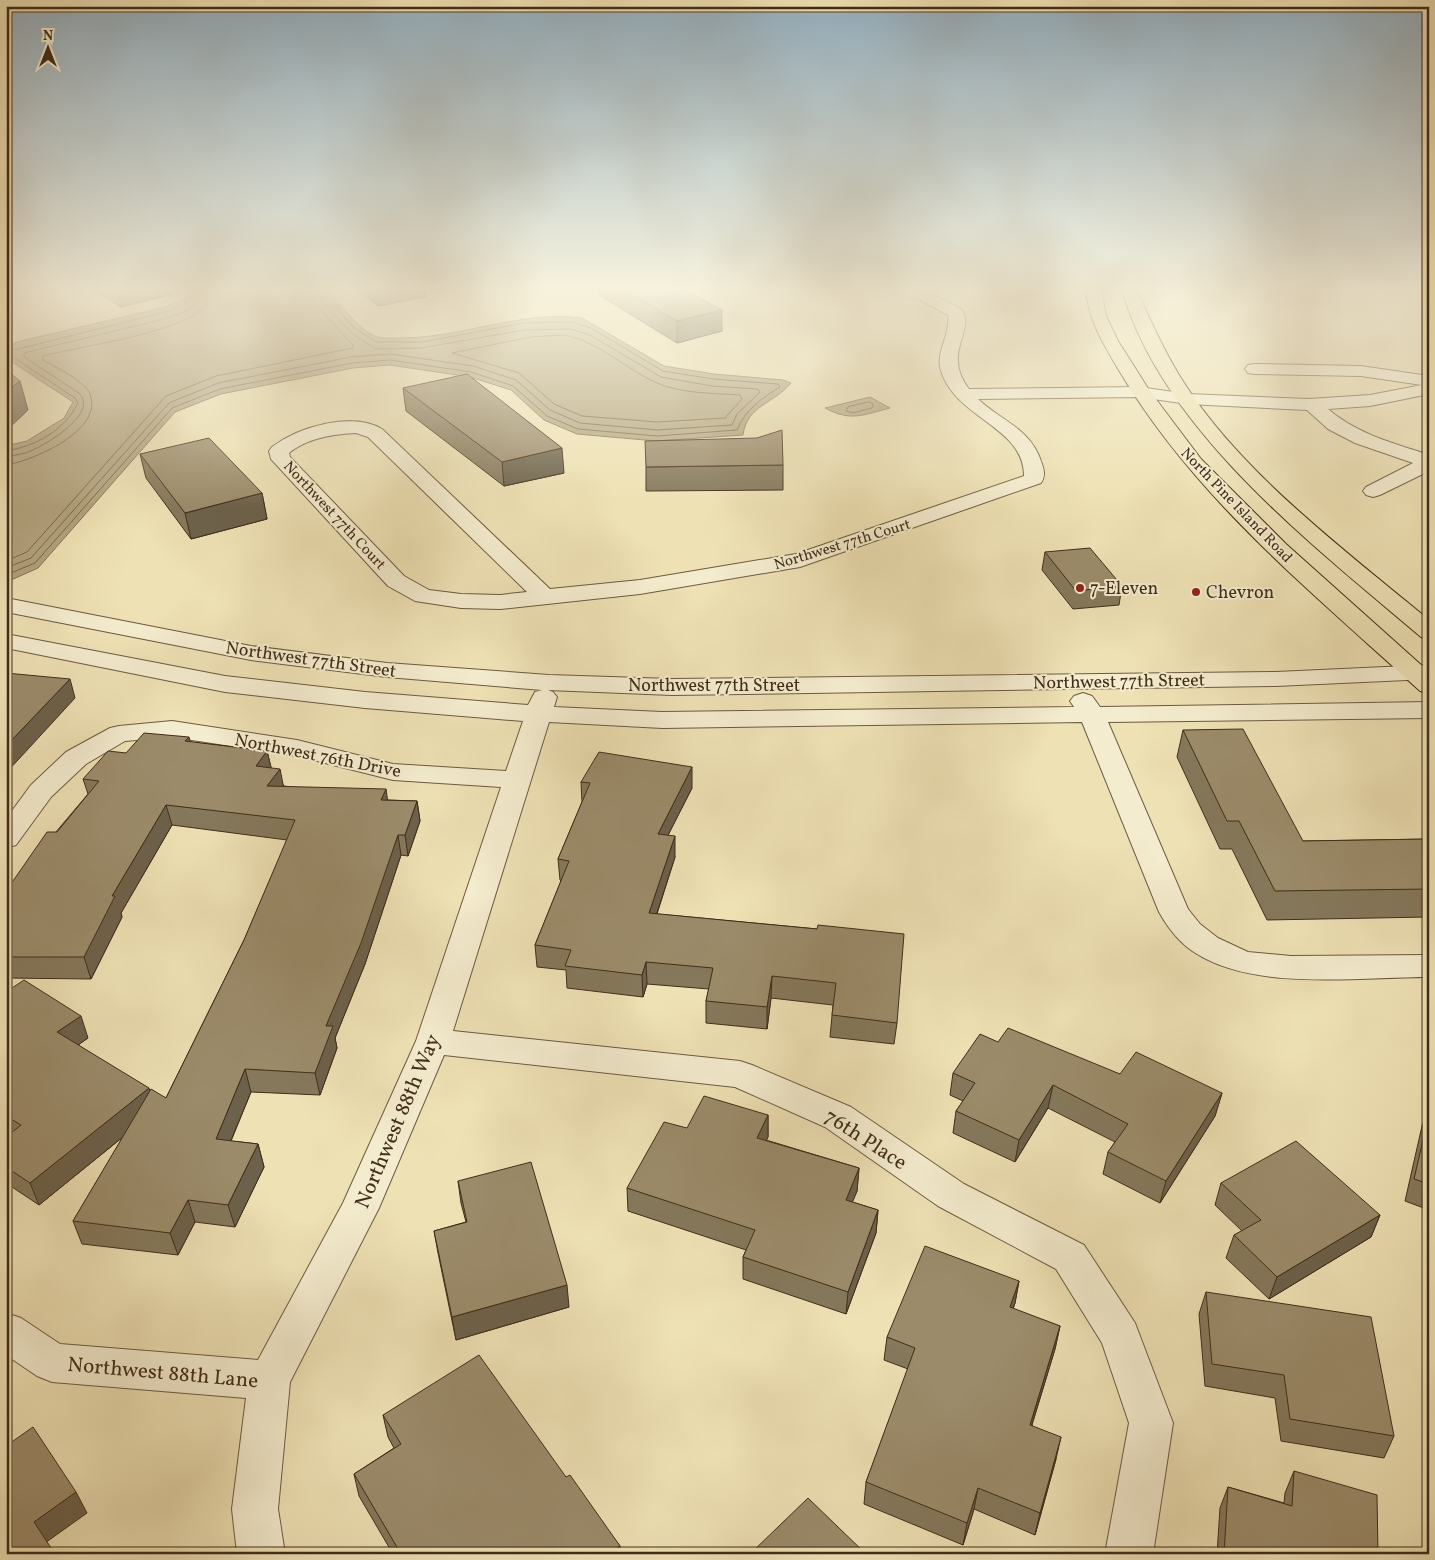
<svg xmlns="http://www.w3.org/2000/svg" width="1435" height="1560" font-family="Vollkorn,serif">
<rect width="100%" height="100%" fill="#eee1b4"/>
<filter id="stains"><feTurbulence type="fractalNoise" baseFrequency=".004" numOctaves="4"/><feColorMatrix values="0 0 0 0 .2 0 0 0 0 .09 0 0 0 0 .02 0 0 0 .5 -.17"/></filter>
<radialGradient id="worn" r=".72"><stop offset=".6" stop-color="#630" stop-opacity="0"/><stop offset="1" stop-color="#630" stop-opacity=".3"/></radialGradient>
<path fill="#b3a47f" stroke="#857456" d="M191 289H326C339 302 358 329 375 336 381 339 390 338 397 338 459 339 520 310 582 318L664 366 714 374 783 380 791 383C774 404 747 405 743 435L656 441 577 434 544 420 511 390 470 377 390 365 353 368 221 394 175 412 38 568 11 580 6 579V446L27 441 64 418 73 402 6 358V347L17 342 165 307 190 296Z
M870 397 890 408C863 415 851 422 825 408Z"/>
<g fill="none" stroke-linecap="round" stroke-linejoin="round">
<path stroke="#7a684c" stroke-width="1" d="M566 335C601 343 625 369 657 383 682 394 713 393 740 395L742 399 725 418 657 422 582 416 554 404 519 373 452 353 531 337Z
M869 402 873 404 872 408 853 413 846 411 848 407Z
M6 451C36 446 64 431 78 403L75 398 10 355V351L166 312 193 299 195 289
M6 457C15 455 25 454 33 450 48 443 99 413 79 393L24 357V353L168 318 186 311 198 303 202 289
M6 465C32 461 104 431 90 394 85 381 55 367 43 360V356C80 346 184 333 206 305L209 289
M6 561 27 552 166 396 216 376 353 348V345L314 303 309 289
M6 568 31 558 169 403 218 383 351 357 391 354 473 366 516 380 550 410 580 423 657 430 732 425 737 414 760 392 758 389 712 386 661 377 588 334 570 329 524 330 421 348 376 349 354 335 322 301 316 289
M6 575 35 563 172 408 220 389 352 363 390 360 471 372 513 386 547 416 578 429 657 436 737 430C745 410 762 398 780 387L778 384 713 379 663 371 591 328 572 322 524 323 422 342H376L353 327 324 294 323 289"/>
<defs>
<path id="minor" d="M885 289C916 289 935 293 962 310 976 331 941 352 969 389L1139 387 1188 394 1309 399 1370 395 1422 385 1361 376 1254 374 1248 373 1245 369 1248 365 1254 364 1361 366 1429 376V394L1370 406 1328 409C1357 434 1393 443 1429 455V471L1380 495 1373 497 1366 495 1363 491 1366 487 1413 463 1355 443 1328 429 1307 410 1188 404 1139 397 978 399C1001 421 1030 428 1041 461 1044 469 1046 476 1041 483L800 567 640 594 500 609 461 608 415 601 388 586 271 459 269 451 272 447C298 427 352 411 382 429L550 589 640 580 796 554 1024 476C1024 426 956 419 941 371 935 351 951 335 948 315L920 300 887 292ZM356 433 368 437 527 592 500 595 461 594 429 590 404 576 290 457 289 453C307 438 334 434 356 433Z
M6 598 251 646 387 663 549 675 672 679 1276 672 1429 665V679L1276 686 672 695 548 690 553 692 557 697 554 707 662 712 1074 707 1070 701 1074 696 1083 693 1092 696 1100 707 1429 702V718L1108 722 1188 909 1200 924 1218 938 1248 952 1291 956 1429 955V977C1360 977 1256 991 1197 954 1180 944 1168 928 1159 912L1082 722 662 728 549 722 453 1031 740 1061 752 1065 851 1107 964 1184 1084 1245 1135 1323 1173 1423 1153 1554H1105L1129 1423 1102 1343 1056 1269 938 1206 825 1127 735 1087 444 1055 379 1208 290 1382 278 1509 285 1554H237L232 1509 246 1398 52 1382 37 1376 6 1355V1313L21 1318 60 1344 258 1360 343 1203 416 1041 501 787 393 780 297 756 172 737 125 741 86 764 51 797 16 845 6 848V819L31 785 66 752 110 728 119 726 172 721 297 740 393 764 506 771 523 721 365 708 225 692 6 648V634L225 676 365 692 528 705 535 692 542 690 387 677 251 660 6 612Z"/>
<path id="major" d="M1086 289H1101L1106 316 1118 341 1149 390 1201 459 1286 544 1429 672V693L1420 691C1313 593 1195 498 1120 372 1104 345 1088 320 1086 289Z
M1122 289H1136C1152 323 1165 354 1186 386 1245 476 1347 552 1429 620V639L1421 637C1315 547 1160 428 1122 289Z"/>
</defs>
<use href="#minor" stroke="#6c5a40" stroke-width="2"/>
<use href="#major" stroke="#412d19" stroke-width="2"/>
<use href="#minor" fill="#f4ecce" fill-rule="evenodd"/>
<use href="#major" fill="#eee1b4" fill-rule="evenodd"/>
</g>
<path fill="#85785b" stroke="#412d19" d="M92 289H176L177 293 121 307Z
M356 289H425L426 297 378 306Z
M599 289H682L722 331 677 343 599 295Z
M403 388 564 473 504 486 406 411Z
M140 454 262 493 267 519 191 539 146 478Z
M783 465V490L646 491V467Z
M1045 552 1122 586 1119 605 1073 609 1042 570Z
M1183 730 1303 841 1429 839V917L1267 920 1232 849H1220L1177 757Z
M190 742 267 751 271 768 284 786 387 800 417 801 420 821 408 856 401 855 365 964 335 1038 337 1048 320 1095 251 1092 231 1141 258 1144 264 1167 235 1227 195 1222 178 1255 82 1244 73 1221 123 1137 39 1205 6 1183V1137L10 1134 6 1132V992L88 1038 78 1045 150 1091 166 1098 244 940 287 840 172 825 121 913 122 917 91 979 6 978V891L88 794 83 779 126 753Z
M581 782 692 788 668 835 675 857 657 914 817 929 897 1023 894 1044 830 1037 833 1005 771 998 767 1029 706 1023V1001L709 989 647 984 643 997 567 988 566 970 537 967 535 945 561 881 560 880 558 859 582 802Z
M998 1042 1120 1074 1222 1093 1215 1116 1160 1203 1103 1174 1108 1152 1115 1142 1048 1108 1015 1162 953 1133 956 1111 963 1101 950 1095 953 1073Z
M1429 1109V1210L1405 1201 1422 1126Z
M768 1115V1137L766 1140 859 1168 857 1191 852 1202 878 1210 876 1233 846 1314 743 1279V1257L746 1250 628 1211 627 1188 687 1128Z
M458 1181 569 1307 456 1340 438 1253 434 1231 466 1222 461 1203Z
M1221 1183 1380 1215 1371 1237 1269 1299 1226 1258 1234 1235 1242 1231 1215 1205Z
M1019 1281 1015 1303 1013 1309 1060 1326 1055 1349 1032 1425 1056 1459 1035 1535 974 1509 963 1545 864 1504 866 1482 908 1369 884 1360 887 1337Z
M1206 1292 1394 1436 1384 1458 1281 1441 1275 1398 1205 1386 1199 1314Z
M383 1415 566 1477 620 1546V1554H393L359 1496 354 1474 394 1448 388 1437Z
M1294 1471 1378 1554H1217L1220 1508 1228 1487 1284 1503 1285 1493Z"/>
<path fill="#6c614a" stroke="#412d19" d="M117 289H176L177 293 121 307Z
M375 289H425L426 297 378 306Z
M722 310V331L677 343V321Z
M20 381 28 410 8 429H6V392Z
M562 448 564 473 504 486 502 462Z
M262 493 267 519 191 539 185 513Z
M70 679 75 698 6 773V746Z
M189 737 194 757 185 741Z
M267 751 272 771 256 766Z
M692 767V788L658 855V834Z
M280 769 284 789 267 786Z
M386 789 389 810 381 800Z
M417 801 420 821 408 856 405 835Z
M166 805 172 825 121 913 122 917 91 979 84 957 112 896Z
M398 835 401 855 365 964 335 1038 337 1048 320 1095 315 1073 326 1026Z
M675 836V857L650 934 649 913Z
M646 962 647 984 643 997 642 975Z
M772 976 771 998 767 1029V1007Z
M81 1016 88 1038 65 1054 57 1032Z
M245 1069 251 1092 222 1162 216 1139Z
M1053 1085 1048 1108 1015 1162 1019 1140Z
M149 1088 156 1110 39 1205 30 1183Z
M1222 1093 1215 1116 1160 1203 1166 1181Z
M768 1115V1137L757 1160V1138Z
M258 1144 264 1167 235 1227 228 1205Z
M859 1168 857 1191 844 1223 846 1200Z
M188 1200 195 1222 178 1255 170 1233Z
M878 1210 876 1233 846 1314 848 1292Z
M1380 1215 1371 1237 1269 1299 1277 1277Z
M1019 1281 1015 1303 1005 1330 1010 1307Z
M567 1285 569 1307 456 1340 452 1317Z
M1060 1326 1055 1349 1025 1447 1030 1425Z
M1061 1437 1056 1459 1035 1535 1040 1513Z
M978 1488 974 1509 963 1545 967 1523Z
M76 1492 87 1513 45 1543 34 1522Z
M620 1546V1554H608Z"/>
<path fill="#9b8b6a" stroke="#412d19" d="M621 289H682L722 310 677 321Z
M6 370 20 381 6 392Z
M467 374 562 448 502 462 403 388Z
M782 430 783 465 646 467 645 441 757 438Z
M209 438 262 493 185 513 140 454Z
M1090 548 1122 586 1076 591 1045 552Z
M6 673 70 679 6 746Z
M1243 729 1303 841 1429 839V889L1275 891 1239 821H1227L1183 730Z
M144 733 189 737 185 741 267 751 256 766 280 769 267 786 386 789 381 800 417 801 405 835H398L361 943 326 1026H333L315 1073 245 1069 216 1139 258 1144 228 1205 188 1200 170 1233 73 1221 151 1089 166 1098 244 940 295 820 166 805 112 896H115L84 957H6V891L47 832H57L99 781 83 779 108 751 126 753Z
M599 752 692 767 658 834 675 836 649 913 817 929 818 925 904 934 897 1023 832 1015 836 983 772 976 767 1007 706 1001 713 968 646 962 642 975 565 966 571 950 535 945 569 861 558 859 590 783 581 782Z
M24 980 81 1016 57 1032 149 1088 30 1183 6 1167V1137L21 1125 6 1116V992Z
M1008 1028 1120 1074 1136 1052 1222 1093 1166 1181 1108 1152 1128 1124 1053 1085 1019 1140 956 1111 975 1083 953 1073 980 1034 998 1042Z
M704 1096 768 1115 757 1138 859 1168 846 1200 878 1210 848 1292 743 1257 755 1230 627 1188 664 1122 687 1128Z
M1429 1114V1184L1414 1179Z
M1296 1141 1380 1215 1277 1277 1234 1235 1261 1220 1221 1183Z
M531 1162 567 1285 452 1317 434 1231 467 1222 458 1181Z
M925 1246 1019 1281 1010 1307 1060 1326 1030 1425 1061 1437 1040 1513 978 1488 967 1523 866 1482 915 1348 887 1337Z
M1206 1292 1371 1317 1394 1436 1290 1419 1284 1375 1212 1364Z
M479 1355 566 1477 570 1475 620 1546 608 1554H401L354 1474 401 1444 383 1415Z
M33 1427 76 1492 34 1522 55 1554H6V1446Z
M1294 1471 1377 1495 1378 1554H1224L1228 1487 1292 1506Z
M808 1498 866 1554H750Z"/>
<linearGradient id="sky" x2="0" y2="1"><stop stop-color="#93aebe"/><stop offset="0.57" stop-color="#f7f2dd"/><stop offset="1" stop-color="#f7f2dd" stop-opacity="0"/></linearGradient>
<rect width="1435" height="507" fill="url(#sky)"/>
<g fill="#8f2418" stroke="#f4ecce" stroke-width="2">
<circle cx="1080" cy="588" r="5"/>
<circle cx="1196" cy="592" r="5"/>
</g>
<g text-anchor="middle" stroke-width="4" stroke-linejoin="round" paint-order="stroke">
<g font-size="15" fill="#412d19" stroke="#f4ecce">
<text transform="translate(1237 505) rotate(46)" y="5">North Pine Island Road</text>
<text transform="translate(335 515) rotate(47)" y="5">Northwest 77th Court</text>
<text transform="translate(842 544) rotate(-17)" y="5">Northwest 77th Court</text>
</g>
<g font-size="18" fill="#412d19" stroke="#f4ecce" text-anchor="start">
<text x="1090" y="594">7-Eleven</text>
<text x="1206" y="598">Chevron</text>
</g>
<g font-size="18" fill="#412d19" stroke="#f4ecce">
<text transform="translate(311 659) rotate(8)" y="6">Northwest 77th Street</text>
<text transform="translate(1119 681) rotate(-1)" y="6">Northwest 77th Street</text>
<text x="714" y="691">Northwest 77th Street</text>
<text transform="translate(318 755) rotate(11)" y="6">Northwest 76th Drive</text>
</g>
<g font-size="21" fill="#412d19" stroke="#f4ecce">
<text transform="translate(397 1121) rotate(-67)" y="7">Northwest 88th Way</text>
<text transform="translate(866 1139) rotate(33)" y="7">76th Place</text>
<text transform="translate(163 1372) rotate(5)" y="7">Northwest 88th Lane</text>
</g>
</g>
<rect width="1435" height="1560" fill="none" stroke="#eee1b4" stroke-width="25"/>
<rect x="8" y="8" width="1420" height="1545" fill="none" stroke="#412d19" stroke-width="2.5"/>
<rect x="12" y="12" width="1410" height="1535" fill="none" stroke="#412d19"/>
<g transform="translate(48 48)" stroke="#f4ecce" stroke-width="4" paint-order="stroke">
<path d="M0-4L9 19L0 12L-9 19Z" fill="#412d19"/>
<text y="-8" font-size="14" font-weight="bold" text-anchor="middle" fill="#412d19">N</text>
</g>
<rect width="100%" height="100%" filter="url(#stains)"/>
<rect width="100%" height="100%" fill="url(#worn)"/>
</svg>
